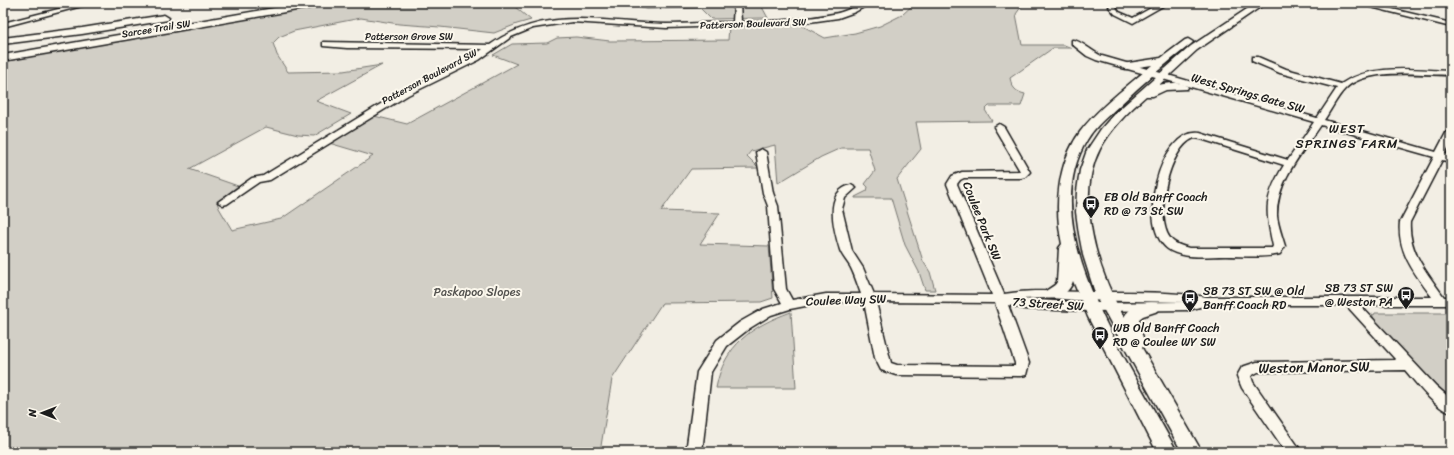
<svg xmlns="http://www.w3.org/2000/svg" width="1454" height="455" font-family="Sriracha,sans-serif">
<rect width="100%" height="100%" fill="#f2eee4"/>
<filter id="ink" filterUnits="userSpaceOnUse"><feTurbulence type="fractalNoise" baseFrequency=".025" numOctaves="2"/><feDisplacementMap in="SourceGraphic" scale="8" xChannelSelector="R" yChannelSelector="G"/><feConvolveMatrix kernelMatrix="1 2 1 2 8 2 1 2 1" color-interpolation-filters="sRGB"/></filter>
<g filter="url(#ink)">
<path fill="#d2cfc6" stroke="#777671" d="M330 3H533L515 7 531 20 517 24 494 33 440 27 399 24 361 18 294 31 279 37 273 43 277 55 288 72 343 71 382 65 316 101 351 114 314 136 298 135 266 127 189 169 238 186 217 202 219 208 232 230 281 219 373 156 329 143 374 116 407 124 517 64 493 55 512 44 547 43 557 38 576 37 610 41 728 40 729 26 799 24 825 38 855 33 880 26 902 15 915 3H1024L1016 14 1022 45H1064L1072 48H1053L1010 78C1012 88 1016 92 1025 94L1021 106H989L985 110 992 121 916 122 921 149 897 179 923 261 930 272 935 290H925L919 272 905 245 891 198H855V197L867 191 868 187 865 184 875 171 868 148H841L821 157 778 183 775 145 751 151 747 156 759 168 691 169 661 211 720 213 700 244 769 246 773 298 761 302 662 303 612 379 600 452H3V60Z
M615 3H804L797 5 762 7 768 18 711 19 700 8 647 9Z
M791 312 796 388H716C724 345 752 326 791 312Z
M1375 313H1451V400L1372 319H1374L1372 314 1374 315Z"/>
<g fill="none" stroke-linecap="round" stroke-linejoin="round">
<defs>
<path id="minor" d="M82 3H93L3 27V23Z
M734 3H740L741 22C772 21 803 20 833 14 847 12 858 3 871 3L855 12 838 18 795 24 666 28 572 22 533 28 511 37 479 60 408 95 270 180 259 182 227 204 223 205 218 202 252 178 263 176 402 91 473 56 483 49 347 48 323 46V42L490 45C546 5 603 23 666 24 689 24 711 22 733 22Z
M1112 3H1119L1116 7 1119 12 1133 18 1160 3H1168L1133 23 1115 14 1109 7Z
M1355 3H1367L1451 23V27Z
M1072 40C1079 39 1094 53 1102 56L1317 118 1337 88 1280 73 1252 61V57H1258L1286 69 1341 84C1372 63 1415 70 1451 71V75C1423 75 1366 67 1345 89 1337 97 1331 110 1324 120L1436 152 1446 133 1451 130V142L1445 154 1451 156V162L1442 160 1410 222C1408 252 1428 274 1444 297H1451V305H1360L1436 386 1451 399V413C1434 407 1416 383 1405 370L1258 372 1251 376 1253 382 1302 452H1286L1242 388 1237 376 1242 367 1257 362 1396 360 1346 305H1207L1189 310 1090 311 1025 309 1008 305 1029 363 1026 375 1021 376 896 375 881 370 875 358 864 302H826L790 309 771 315 750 328 727 346 711 372 702 452H686L697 372 717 340 740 322 763 309 782 303 774 289 768 206 763 193 756 152 761 149 766 152 773 193 778 206 786 289 792 300 826 294H861C858 286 855 276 851 268 848 262 842 256 840 250 834 230 823 192 851 185L856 188 845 198 842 209 852 251 863 268 874 294 992 295 947 184 952 176 962 172 1020 171 994 127 999 124 1004 127 1030 172 1025 177 1021 178H964L960 180 957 184 1004 294C1032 289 1059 292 1087 292 1127 292 1167 291 1207 297H1432C1415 274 1397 252 1400 222L1434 157 1321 125C1303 152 1276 181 1277 216 1278 225 1282 236 1285 246L1280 254C1263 258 1243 256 1225 256 1208 256 1187 259 1171 251 1134 231 1159 127 1200 133L1288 160 1314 122 1096 60 1087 56 1072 44ZM1194 138 1201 139 1284 165C1264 198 1265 209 1273 246L1272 248H1189C1182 246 1174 244 1170 238 1154 217 1168 148 1194 138ZM1051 298 1074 300 1185 302 1090 303 1019 299ZM876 302 995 303 1015 363V366L897 365 891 363Z"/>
<path id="major" d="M1256 3H1266L1197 50 1159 85C1166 83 1183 81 1188 87L1187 89 1166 90 1153 96H1146C1128 112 1111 128 1100 149 1074 199 1098 272 1124 317 1130 306 1145 300 1158 303L1160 307 1158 311 1143 316 1139 319 1140 329 1145 343 1142 348 1202 452H1182L1096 296 1083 255 1079 234 1076 212 1077 191 1080 170 1087 150 1101 129 1114 114 1191 46Z
M1188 39 1193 42 1191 44C1166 63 1143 83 1120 105 1108 116 1095 126 1087 140 1031 232 1136 371 1177 452H1157L1088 317 1073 281C1070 292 1058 301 1045 298L1043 294C1047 288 1054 288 1057 282L1059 248 1062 244C1054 207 1057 164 1080 132 1098 108 1129 85 1152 65L1126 69 1122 68 1121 66 1122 64 1161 58 1185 40Z"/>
<path id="highway" d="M303 3H325L320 6 3 61V55Z
M164 15 169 18 168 20 82 34 3 44V38L82 28Z"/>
</defs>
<use href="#minor" stroke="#1c1c1c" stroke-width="3"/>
<use href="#major" stroke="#1c1c1c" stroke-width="3"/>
<use href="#highway" stroke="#1c1c1c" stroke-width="3"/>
<use href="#minor" fill="#fbf7ec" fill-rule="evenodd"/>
<use href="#major" fill="#fbf7ec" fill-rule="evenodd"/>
<use href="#highway" fill="#fbf7ec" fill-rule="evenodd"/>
</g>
</g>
<defs>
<symbol id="bus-pin" viewBox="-11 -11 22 30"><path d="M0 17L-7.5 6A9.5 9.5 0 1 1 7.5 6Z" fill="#1c1c1c" stroke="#fbf7ec"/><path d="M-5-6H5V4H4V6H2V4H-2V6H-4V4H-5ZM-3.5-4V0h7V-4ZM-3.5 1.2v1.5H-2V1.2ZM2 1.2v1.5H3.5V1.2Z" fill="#fff"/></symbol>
</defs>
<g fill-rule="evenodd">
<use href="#bus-pin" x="1081" y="194" width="20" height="27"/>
<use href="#bus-pin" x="1396" y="285" width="20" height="27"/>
<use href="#bus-pin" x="1180" y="288" width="20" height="27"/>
<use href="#bus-pin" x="1090" y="325" width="20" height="27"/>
</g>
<g text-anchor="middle" stroke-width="4" stroke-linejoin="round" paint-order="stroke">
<g font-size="10" fill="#1c1c1c" stroke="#fbf7ec">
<text transform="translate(753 23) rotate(-2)" y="4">Patterson Boulevard SW</text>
<text transform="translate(156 28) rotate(-9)" y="4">Sarcee Trail SW</text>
<text x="409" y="40">Patterson Grove SW</text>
<text transform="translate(429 76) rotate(-28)" y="4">Patterson Boulevard SW</text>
</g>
<g font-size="12" fill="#1c1c1c" stroke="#fbf7ec">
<text transform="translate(1248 93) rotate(16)" y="4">West Springs Gate SW</text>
<text transform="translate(982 221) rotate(68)" y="4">Coulee Park SW</text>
<text transform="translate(846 300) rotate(-2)" y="4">Coulee Way SW</text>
<text transform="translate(1048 304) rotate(4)" y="4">73 Street SW</text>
</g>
<g font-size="12" fill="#1c1c1c" stroke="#fbf7ec" text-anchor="start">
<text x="1104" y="201">EB Old Banff Coach<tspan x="1104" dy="14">RD @ 73 St SW</tspan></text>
<text x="1393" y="292" text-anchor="end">SB 73 ST SW<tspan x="1393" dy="14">@ Weston PA</tspan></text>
<text x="1203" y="295">SB 73 ST SW @ Old<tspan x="1203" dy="14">Banff Coach RD</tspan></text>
<text x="1113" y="332">WB Old Banff Coach<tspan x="1113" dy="14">RD @ Coulee WY SW</tspan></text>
</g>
<g font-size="12" fill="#53524f" stroke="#fbf7ec">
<text x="477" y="296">Paskapoo Slopes</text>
</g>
<g font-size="13" letter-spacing="1" fill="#1c1c1c" stroke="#fbf7ec">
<text x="1347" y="133">WEST<tspan x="1347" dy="15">SPRINGS FARM</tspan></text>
</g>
<g font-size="14" fill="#1c1c1c" stroke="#fbf7ec">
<text transform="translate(1314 367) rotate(-1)" y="5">Weston Manor SW</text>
</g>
</g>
<rect width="1454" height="455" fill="none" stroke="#fbf7ec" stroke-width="16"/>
<rect x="8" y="8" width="1438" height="439" fill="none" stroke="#1c1c1c" stroke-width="1.5" filter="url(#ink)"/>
<g transform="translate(42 413) rotate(270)" stroke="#fbf7ec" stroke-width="3" paint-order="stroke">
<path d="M0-3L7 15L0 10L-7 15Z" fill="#1c1c1c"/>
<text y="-6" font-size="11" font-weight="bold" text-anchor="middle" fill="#1c1c1c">N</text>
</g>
</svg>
